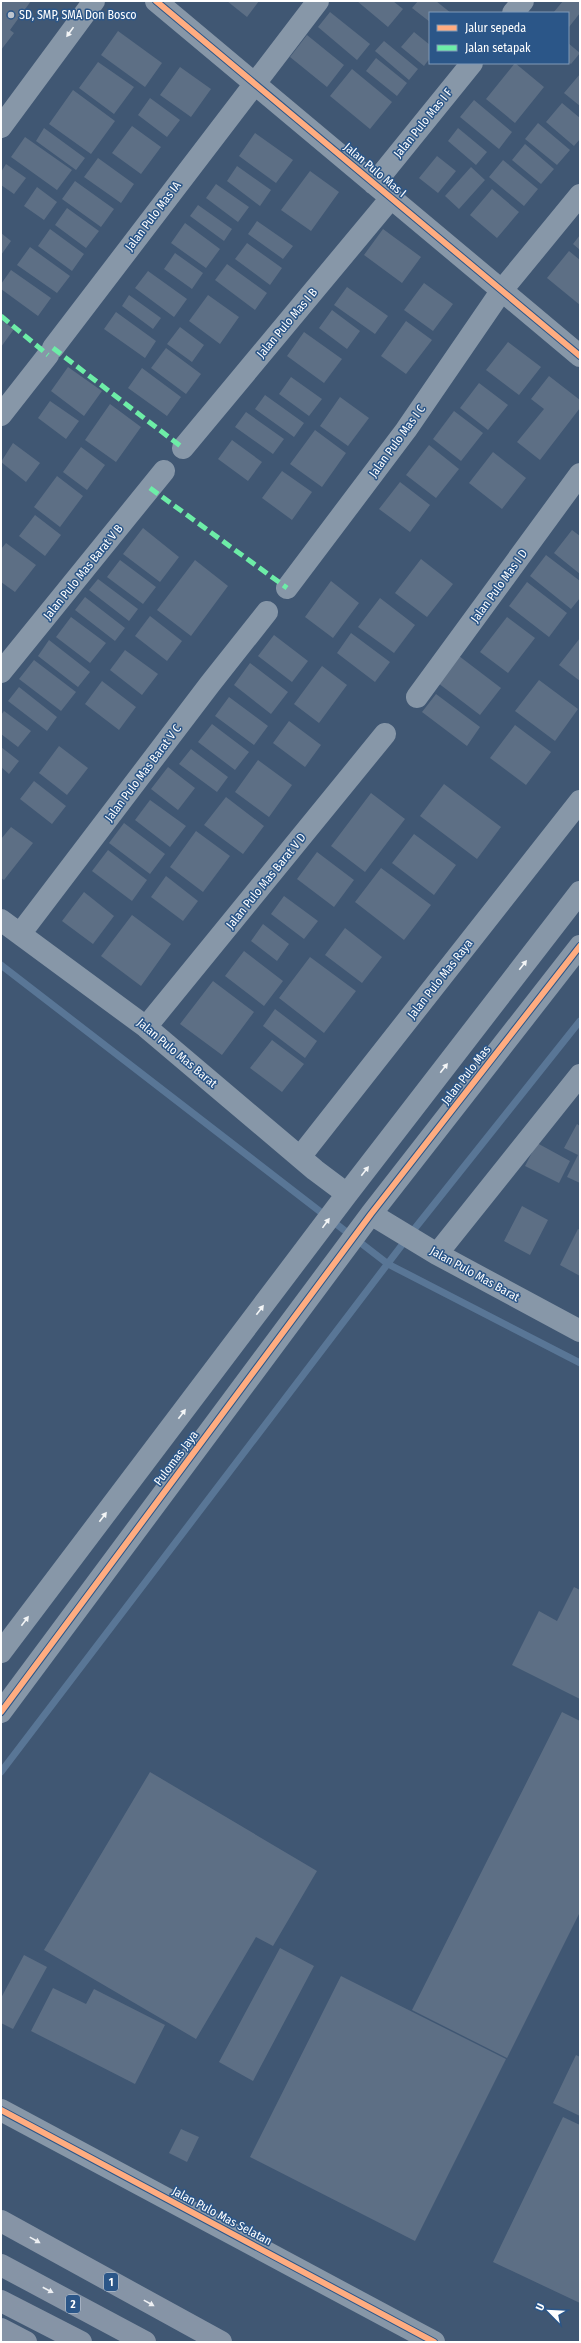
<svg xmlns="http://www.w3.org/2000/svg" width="581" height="2343" font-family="'Fira Sans Condensed',sans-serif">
<rect width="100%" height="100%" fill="#405773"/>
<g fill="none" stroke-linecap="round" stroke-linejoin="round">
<path stroke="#597696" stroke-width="7" d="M1 965 388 1264 580 1363
M1 1772 408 1237 580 1021"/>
</g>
<path fill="#5d6f85" d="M1 1H31L10 30 14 33 1 50Z
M227 1H259L247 17Z
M357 1H393L403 9 388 27Z
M418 1H436L451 13H430V22L412 8Z
M563 1H580V13L569 27 568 13H553Z
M330 12 370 44 357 60 318 27Z
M118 31 162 63 145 87 101 55Z
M414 32 430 45V58L424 66 401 47Z
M307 35 344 65 327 87 290 57Z
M384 41 418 69 409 80 375 51Z
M568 43 580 53 571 64 568 62Z
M376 58 407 83 397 96 366 71Z
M98 62 134 87 114 114 79 88Z
M515 63 544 87 515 123 486 99Z
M180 67 211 89 191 117 160 95Z
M352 69 392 102 370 129 330 96Z
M580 74V106L564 93Z
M73 90 115 121 91 154 49 124Z
M150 98 180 120 167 137 138 115Z
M474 100 512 132 499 149 460 117Z
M562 103 580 118V139L574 146 546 122Z
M538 123 570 150 557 165 525 139Z
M132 126 161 147 141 174 112 153Z
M44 128 85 158 76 170 36 141Z
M458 128 487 152 476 165 448 141Z
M255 133 293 160 276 183 239 156Z
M25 137 72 170 57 190 11 157Z
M525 144 554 169 541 184 512 160Z
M437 156 456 171 438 193 419 178Z
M98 158 134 184 121 203 84 177Z
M503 160 538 189 524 206 489 177Z
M6 164 26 178 14 194 1 185V172Z
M237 166 271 190 260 206 227 181Z
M471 167 485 180 459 209 445 196Z
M310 171 339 192 311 231 281 210Z
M75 181 114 209 101 227 62 199Z
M216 184 249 207 238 222 206 198Z
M37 187 57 202 44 220 24 206Z
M492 189 519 212 497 238 470 215Z
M198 205 232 229 224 241 190 216Z
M67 208 99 231 86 248 55 225Z
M257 221 293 246 283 259 248 234Z
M185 223 220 249 206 268 171 243Z
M50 229 84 254 72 271 38 246Z
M383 229 421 257 402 283 364 255Z
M1 233 11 241 1 255Z
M580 235V250L573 244Z
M247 243 282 268 270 285 235 259Z
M30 247 70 276 57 293 17 265Z
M569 251 580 260V305L547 278Z
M175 253 203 273 192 289 164 269Z
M227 264 267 293 255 310 215 280Z
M11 270 51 298 38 316 1 289V284Z
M148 271 187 299 174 317 135 288Z
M424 283 453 304 433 331 404 310Z
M347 287 388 316 375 334 334 305Z
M129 295 161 318 153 329 122 306Z
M208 295 239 317 220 344 189 321Z
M332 310 360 331 347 349 319 328Z
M116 312 156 341 145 358 104 329Z
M1 320 14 329 1 347Z
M406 321 432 340 406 374 381 356Z
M180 327 204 345 192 362 167 344Z
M304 332 342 359 324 383 287 356Z
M508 342 541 367 519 395 486 370Z
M166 348 201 374 186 394 151 368Z
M68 367 102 391 84 416 51 391Z
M142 368 181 397 167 416 128 388Z
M549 376 580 400V408L540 460 517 442 544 409 531 399Z
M291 377 322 399 309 416 279 394Z
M479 383 508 405 488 430 460 408Z
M265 395 304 423 294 437 255 409Z
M340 397 369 418 348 446 320 426Z
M50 401 79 421 66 439 38 418Z
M110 404 141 427 116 462 85 440Z
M454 411 483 433 461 461 433 439Z
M246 412 284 439 273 454 235 427Z
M315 430 346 453 322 487 290 464Z
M232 440 262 462 248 481 218 459Z
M13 443 40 463 26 482 1 462Z
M429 445 459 469 436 498 406 475Z
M81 447 105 465 87 490 63 472Z
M493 452 526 478 502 509 469 483Z
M282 471 312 492 292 520 262 498Z
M57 476 83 496 60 527 34 507Z
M400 482 430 505 410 532 379 509Z
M35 515 61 535 45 556 19 536Z
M143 528 179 557 160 582 123 554Z
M572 530 580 536V574L554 553Z
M6 543 36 565 15 592 1 582V549Z
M546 555 580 581V598L571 609 530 576Z
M421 559 453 584 427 617 395 593Z
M120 560 156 587 143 604 107 577Z
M195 560 228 586 191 636 157 610Z
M98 579 138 609 129 621 89 590Z
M331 581 359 603 333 638 305 617Z
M527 582 567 613 549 637 509 606Z
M85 597 125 628 115 641 75 610Z
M380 598 415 625 394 653 358 627Z
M150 616 182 641 167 661 135 636Z
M71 617 106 643 90 663 56 637Z
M507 617 535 638 508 673 480 652Z
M351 633 390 662 375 682 337 653Z
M274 635 308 661 292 682 258 656Z
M580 638V681L559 665Z
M49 640 90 672 78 687 38 656Z
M125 650 158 674 142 695 110 670Z
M459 656 501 688 480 715 438 683Z
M34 660 76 692 61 711 19 679Z
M250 663 288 692 271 714 234 685Z
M322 666 347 685 319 723 294 704Z
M539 680 578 709 555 741 515 711Z
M102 681 136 707 119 730 85 704Z
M19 687 57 717 47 731 8 701Z
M436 694 480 727 467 746 422 712Z
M229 697 268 726 254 745 215 716Z
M4 711 31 731 18 747 1 734V715Z
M289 721 321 745 305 767 273 743Z
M212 724 249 752 235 770 198 742Z
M515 725 551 752 526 785 490 758Z
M59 746 88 768 67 795 39 773Z
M1 747 19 761 9 774 1 767Z
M191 749 228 777 217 792 179 764Z
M258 760 292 785 269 817 235 792Z
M168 767 195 788 178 810 151 789Z
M34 781 66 806 52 824 20 799Z
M444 784 501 827 477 859 420 816Z
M371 793 405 819 365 872 331 846Z
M226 797 264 826 243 854 204 825Z
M150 800 186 826 170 847 135 820Z
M124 823 165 854 150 874 109 843Z
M11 827 33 843 4 880 1 878V839Z
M196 831 230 856 203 892 170 867Z
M414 834 456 865 434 895 392 863Z
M108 850 147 880 132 901 92 871Z
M317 852 354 880 334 907 297 879Z
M381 868 431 905 404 940 355 902Z
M166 876 198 901 183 921 151 897Z
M84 892 114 916 93 944 62 921Z
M284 896 318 921 304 939 271 914Z
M132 915 171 944 141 986 101 956Z
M263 924 289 944 277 961 251 941Z
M345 928 382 957 362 983 325 955Z
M244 951 283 981 264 1006 225 976Z
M310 957 356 991 324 1033 279 998Z
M213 981 254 1012 222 1055 180 1024Z
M275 1009 317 1041 305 1058 263 1026Z
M272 1040 304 1064 282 1092 250 1068Z
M577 1124 580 1126V1183L567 1177 578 1155 564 1148Z
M537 1143 570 1161 559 1183 525 1166Z
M522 1206 548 1220 530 1255 504 1241Z
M578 1229 580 1230V1276L560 1265Z
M574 1587 580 1590V1699L512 1665 539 1611 557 1621Z
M562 1712 580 1721V1912L507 2058 412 2010Z
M150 1772 317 1871 273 1946 256 1937 196 2039 44 1950Z
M280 1948 314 1966 253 2081 219 2062Z
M24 1955 47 1967 13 2029 1 2023V1998Z
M341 1976 506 2059 415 2241 250 2157Z
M53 1988 86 2004 94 1989 165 2025 135 2084 31 2031Z
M576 2055 580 2057V2116L553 2103Z
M563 2117 580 2125V2303L493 2262Z
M181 2129 199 2137 187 2162 169 2153Z"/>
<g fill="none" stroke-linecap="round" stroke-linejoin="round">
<path stroke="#8797a8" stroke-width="22" d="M156 1 580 356
M513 13 523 1
M1 127 94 1
M374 184 472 63
M53 348 318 1
M1 415 48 355
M183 448 391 198
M287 588 406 430 502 290 580 195
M1 672 164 471
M417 697 580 474
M1 920 146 1027 315 1170 347 1194
M20 934 210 684 267 612
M146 1027 385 734
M300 1157 580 801
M371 1214 437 1254 580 1331
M437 1254 580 1075
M1 1652 347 1194 580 892
M1 1712 371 1214 580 946
M1 2110 434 2342"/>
<path stroke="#8694a6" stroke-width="22" d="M1 2221 221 2342
M1 2265 145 2342
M1 2301 81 2342
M1 2329 26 2342"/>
<path stroke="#6deda7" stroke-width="5" stroke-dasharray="10 5" stroke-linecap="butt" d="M1 316 48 355
M53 348 183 448
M150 488 287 588"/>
<defs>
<path id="cycleway" d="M156 1 580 356
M1 1712 371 1214 580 946
M1 2110 434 2342"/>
</defs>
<use href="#cycleway" stroke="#2b5688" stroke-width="8"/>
<use href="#cycleway" stroke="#ffac80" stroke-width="6"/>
</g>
<defs><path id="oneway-solid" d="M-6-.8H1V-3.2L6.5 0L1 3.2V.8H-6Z"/></defs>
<g fill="#f3f5f6">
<use href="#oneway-solid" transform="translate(70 32) rotate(126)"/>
<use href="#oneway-solid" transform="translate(523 965) rotate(-52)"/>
<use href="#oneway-solid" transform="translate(444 1068) rotate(-52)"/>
<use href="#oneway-solid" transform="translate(365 1171) rotate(-52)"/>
<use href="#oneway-solid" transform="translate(326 1223) rotate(-54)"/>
<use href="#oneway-solid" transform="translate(260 1310) rotate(-53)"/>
<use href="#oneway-solid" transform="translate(182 1414) rotate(-53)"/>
<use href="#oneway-solid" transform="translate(103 1517) rotate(-53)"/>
<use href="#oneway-solid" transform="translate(25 1621) rotate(-53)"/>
</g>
<g fill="#edeff2">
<use href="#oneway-solid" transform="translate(35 2240) rotate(29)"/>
<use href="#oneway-solid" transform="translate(48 2290) rotate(28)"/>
<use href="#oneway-solid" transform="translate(149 2303) rotate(29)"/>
</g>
<circle fill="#bcc4ce" stroke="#2b5688" stroke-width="1.5" cx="11" cy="15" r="4"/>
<g text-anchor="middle" stroke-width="3" stroke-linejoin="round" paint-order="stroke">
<g fill="#2b5688" stroke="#bfccdb" stroke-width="1">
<rect x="104" y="2273" width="14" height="18" rx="3"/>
<rect x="66" y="2295" width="14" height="18" rx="3"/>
</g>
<g font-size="11" font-weight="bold" fill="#fff">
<text x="111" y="2286">1</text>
<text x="73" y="2308">2</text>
</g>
<g font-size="12" fill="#fff" stroke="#2b5688" text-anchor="start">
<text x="19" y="19">SD, SMP, SMA Don Bosco</text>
</g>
<g font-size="12" fill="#fff" stroke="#2b5688">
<text transform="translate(423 123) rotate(-51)" y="4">Jalan Pulo Mas I F</text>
<text transform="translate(375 170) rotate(40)" y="4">Jalan Pulo Mas I</text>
<text transform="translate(153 216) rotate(-53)" y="4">Jalan Pulo Mas IA</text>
<text transform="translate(287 323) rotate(-50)" y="4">Jalan Pulo Mas I B</text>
<text transform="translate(397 441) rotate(-54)" y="4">Jalan Pulo Mas I C</text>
<text transform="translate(83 572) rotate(-51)" y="4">Jalan Pulo Mas Barat V B</text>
<text transform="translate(499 586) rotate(-54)" y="4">Jalan Pulo Mas I D</text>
<text transform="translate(143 773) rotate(-53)" y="4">Jalan Pulo Mas Barat V C</text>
<text transform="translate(266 881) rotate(-51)" y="4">Jalan Pulo Mas Barat V D</text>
<text transform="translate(440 979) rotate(-52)" y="4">Jalan Pulo Mas Raya</text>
<text transform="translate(177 1053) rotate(40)" y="4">Jalan Pulo Mas Barat</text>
<text transform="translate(466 1075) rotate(-52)" y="4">Jalan Pulo Mas</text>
<text transform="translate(475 1274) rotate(29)" y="4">Jalan Pulo Mas Barat</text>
<text transform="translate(176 1458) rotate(-53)" y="4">Pulomas Jaya</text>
<text transform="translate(222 2216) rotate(28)" y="4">Jalan Pulo Mas Selatan</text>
</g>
</g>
<rect width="581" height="2343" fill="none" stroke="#ffffff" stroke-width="4"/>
<rect x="429" y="12" width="140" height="52" fill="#2b5688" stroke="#809ab8"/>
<rect x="437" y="25" width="20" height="6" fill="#ffac80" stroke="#809ab8"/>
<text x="465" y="32" font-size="12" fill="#ffffff">Jalur sepeda</text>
<rect x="437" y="45" width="20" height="6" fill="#6deda7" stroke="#809ab8"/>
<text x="465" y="52" font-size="12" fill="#ffffff">Jalan setapak</text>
<g transform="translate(549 2311) rotate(294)" stroke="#2b5688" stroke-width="3" paint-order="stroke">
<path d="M0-3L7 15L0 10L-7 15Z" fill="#ffffff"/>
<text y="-6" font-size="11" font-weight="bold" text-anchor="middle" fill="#ffffff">U</text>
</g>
</svg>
